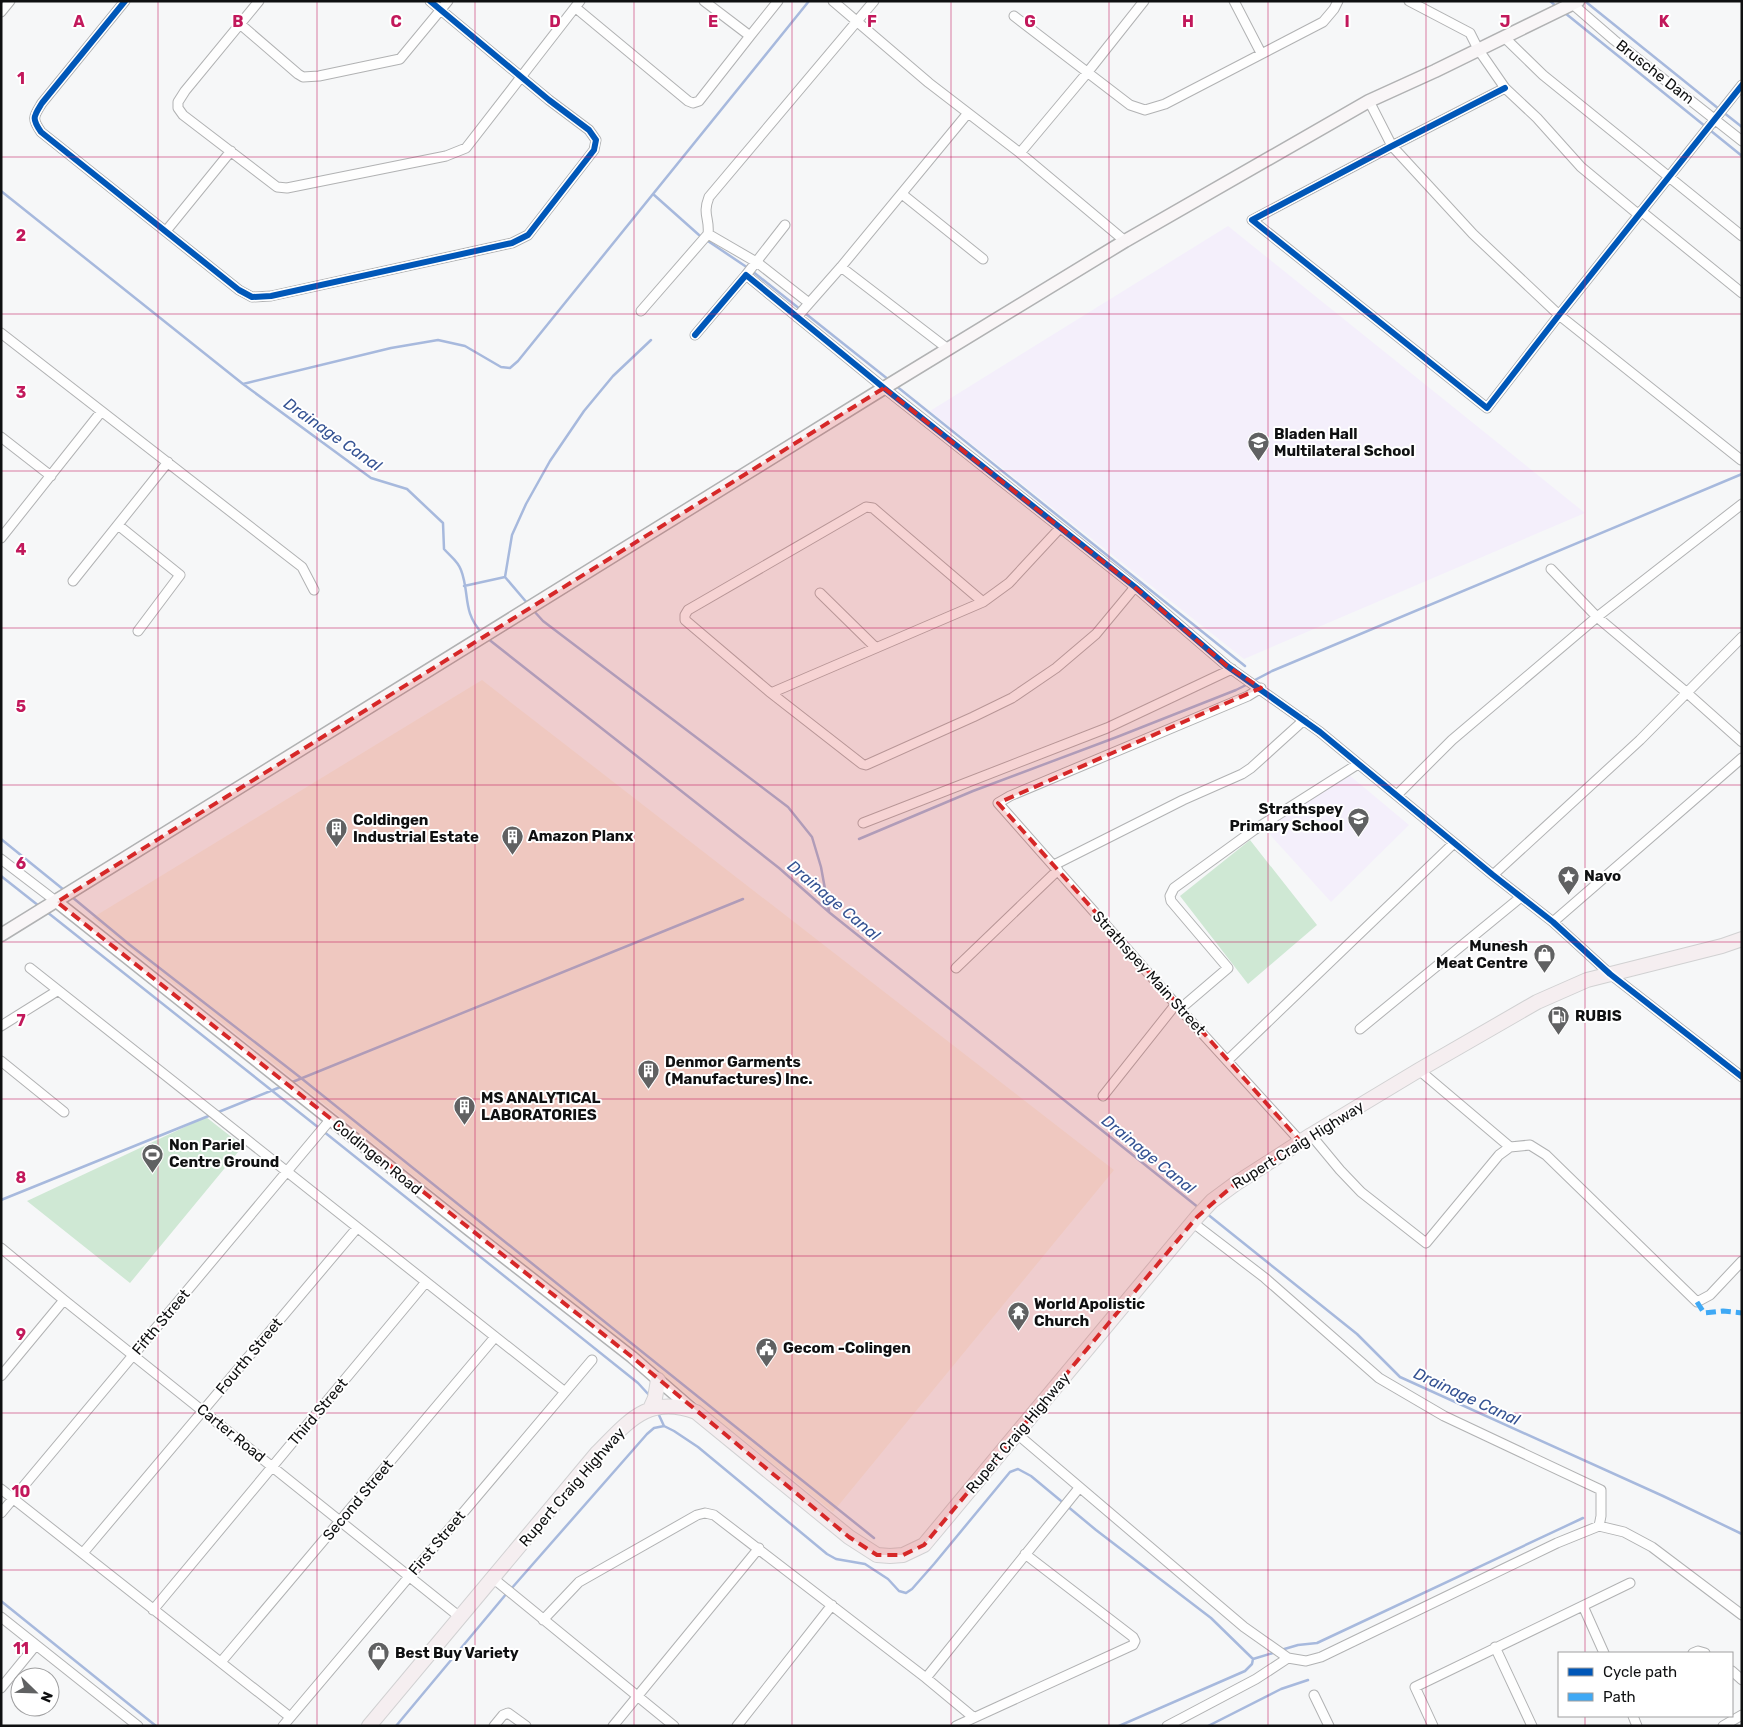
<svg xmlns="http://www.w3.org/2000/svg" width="1743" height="1727" font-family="Rubik,sans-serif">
<rect width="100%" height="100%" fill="#f6f7f8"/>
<path fill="#f6f1e6" d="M482 680 1114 1170 833 1512 92 918Z"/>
<path fill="#f4effb" d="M1228 226 1585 513 1244 659 930 411Z
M1348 774 1409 825 1331 902 1264 828Z"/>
<path fill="#cfe8d4" d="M1250 840 1317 925 1248 984 1180 896Z
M206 1117 243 1146 130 1283 27 1201Z"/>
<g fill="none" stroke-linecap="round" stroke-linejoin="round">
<path stroke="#a7b9dd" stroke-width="2.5" d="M1550 1 1556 6
M1586 2 1719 109
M1565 13 1742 156
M1723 112 1742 127
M1 191 243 384 371 478 407 489 443 523 444 549C450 556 458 561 461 570 470 593 462 612 482 633
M653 194 699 235 748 268
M752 271 889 380
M243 384 391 348 438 340 465 346 501 367 510 368 518 361 809 1
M895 385 1245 666
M505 577 528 604
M464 586 505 577 512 535 526 504 550 461 584 411 613 376 651 340
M533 610 543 621 788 807 812 837 821 867 829 911
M487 638 779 868 830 913 1199 1208
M1253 681 1272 671 1742 474
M1 839 64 890
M859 839 973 791 1117 737 1236 690 1248 684
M1 876 39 906
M72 897 130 945 301 1078 874 1538
M47 912 319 1128
M290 1083 743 899
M216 1113 283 1086
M323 1131 638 1383 649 1395
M1 1200 211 1115
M1206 1213 1357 1334 1400 1377 1663 1496 1742 1534
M658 1413 664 1426
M511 1589 647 1434 654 1428 664 1426 674 1431 698 1447 827 1554 836 1559 865 1564 888 1579 899 1591 906 1593 912 1589 934 1564 1010 1472 1018 1469 1031 1476 1096 1530 1211 1618 1253 1659 1252 1664 1245 1671 1119 1726
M1 1601 156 1726
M1281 1650 1298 1645 1317 1643 1583 1518
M1253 1659 1276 1652
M396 1726 507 1593
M1208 1726 1281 1689 1308 1680"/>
<defs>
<path id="minor" d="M125 1 42 103C34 116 31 118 41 132L239 290 252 297 271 296 512 243 528 235 594 150 596 140 589 130 549 100 430 1
M259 1 185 91 178 102V108L183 115 277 187 287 188 446 156 466 148 580 1
M704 1 750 36 778 1
M833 1 929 83 1020 153 1125 241
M1234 1 1261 53
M1409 1 1470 33 1478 49 1505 88 1537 118 1581 167 1639 215
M1569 1 1614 40 1742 141
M576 8 688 101 693 103 699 101 750 36
M1 12 10 1
M1014 16 1130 105 1145 110 1165 104 1323 22 1334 9 1338 1
M240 24 298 74 303 77 319 76 400 59 448 1
M1505 38 1543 75 1742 236
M1505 88 1392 146 1252 220 1487 408 1559 315 1742 85
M1369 101 1392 146 1473 234 1559 315 1741 460
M1020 153 1087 73 1144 1
M902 194 983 259
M1641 211 1742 293
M166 231 231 151
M708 234 758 263 809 303
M841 267 948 349
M746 275 785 225
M641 311 708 234C710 218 702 215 709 197L874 1
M797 317 841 267 968 113
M1 333 302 567 314 590
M695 335 746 275 884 388 1135 587 1227 666 1320 732 1493 875 1553 922 1610 974 1742 1077
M1 437 51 476
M118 525 180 575 138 631
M1 538 101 412
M1551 569 1597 617 1686 692 1742 742
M73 581 168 462
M820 593 875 647
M983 602 873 508 866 507 688 610 685 615V620L771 693 862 764 866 765 973 717 1012 698 1056 668 1096 634 1135 587
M1261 688 1248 696 1010 796 998 803 1180 1009 1301 1142
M771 693 983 602 1009 583 1060 528
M1397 795 1452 740 1597 617 1742 504
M863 823 1107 728 1232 669
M1 859 57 902
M1054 865 1183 800 1242 774 1251 768 1304 720
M1493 875 1640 740 1742 637
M1553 922 1742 758
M30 968 565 1392
M956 968 1058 870
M1180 1009 1228 968 1171 901 1170 896 1174 888 1254 830 1358 764
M1 1026 57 991
M1360 1029 1521 897
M1228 1060 1454 843
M1 1061 64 1112
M1419 1070 1510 1147 1530 1145 1546 1155 1697 1302 1710 1295 1742 1261
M1103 1096 1176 1004
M1311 1135 1340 1170 1361 1192 1426 1243 1499 1155 1510 1147
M1192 1222 1265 1278 1379 1378 1444 1416 1601 1490V1516L1599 1526
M1 1248 64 1300 461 1618
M1 1376 64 1300
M1017 1434 1244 1627 1288 1658 1306 1661 1321 1657 1557 1543 1599 1526 1624 1532 1652 1547 1742 1615
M1 1489 290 1717
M1 1513 330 1120
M83 1553 357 1228
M494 1579 674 1726
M1583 1606 1604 1653
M153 1610 426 1282
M1 1617 138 1726
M543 1620 579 1582 697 1515 705 1513 714 1515 926 1678 973 1717
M1495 1647 1532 1726
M1693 1653 1698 1651 1705 1653
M221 1662 495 1337
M1732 1671 1742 1680
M926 1678 1079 1488
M1 1688 36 1645
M1314 1695 1329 1726
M1633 1716 1637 1726
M283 1726 592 1360
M494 1726 503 1715 508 1713 526 1726
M613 1726 759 1548
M737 1726 832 1605
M956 1726 1133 1645 1135 1641 1133 1637 1025 1554
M1167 1726 1256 1679 1288 1658
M1433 1726 1415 1687 1630 1583
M1723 1726 1742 1715"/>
<path id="tertiary" d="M57 902 468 1229 632 1357 694 1411"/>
<path id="secondary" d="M1 935 884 388 1125 241 1369 101 1435 71 1578 1"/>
<path id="primary" d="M650 1409 655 1398 658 1380
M369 1726 597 1453C628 1422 648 1394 696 1412L849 1537 877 1555 890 1556 903 1555 924 1545 1197 1217 1212 1201 1235 1184 1311 1135 1419 1070 1537 1002 1587 980 1722 946 1742 939"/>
</defs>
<use href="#minor" stroke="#b1b2b3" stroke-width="11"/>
<use href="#tertiary" stroke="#b1b2b3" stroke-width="14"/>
<use href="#secondary" stroke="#b1b2b3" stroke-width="15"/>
<use href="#primary" stroke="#d1d1d2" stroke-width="16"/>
<use href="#minor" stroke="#fefefe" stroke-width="9"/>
<use href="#tertiary" stroke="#fefefe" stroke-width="11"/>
<use href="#secondary" stroke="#f9f6f7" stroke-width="12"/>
<use href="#primary" stroke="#f5eef0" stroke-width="14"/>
<path stroke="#3fa9f5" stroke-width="5" stroke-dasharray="10 5" stroke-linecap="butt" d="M1697 1302 1704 1313 1723 1311 1742 1313"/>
<defs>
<path id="cycleway" d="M125 1 42 103C34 116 31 118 41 132L239 290 252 297 271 296 512 243 528 235 594 150 596 140 589 130 549 100 430 1
M1505 88 1392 146 1252 220 1487 408 1559 315 1742 85
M695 335 746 275 884 388 1135 587 1227 666 1320 732 1493 875 1553 922 1610 974 1742 1077"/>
</defs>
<use href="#cycleway" stroke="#fff" stroke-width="9"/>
<use href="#cycleway" stroke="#0057b8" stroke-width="6"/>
</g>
<path fill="#d62828" fill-opacity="0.2" stroke="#d62828" stroke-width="4" stroke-dasharray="10 6" stroke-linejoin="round" d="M884 388 1130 583 1227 666 1261 688 998 803 1301 1142 1235 1184 1197 1217 924 1545 903 1555H877L849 1537 632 1357 57 902Z"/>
<path fill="none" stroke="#c2185b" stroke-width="1" stroke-opacity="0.55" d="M158 1V1726M317 1V1726M475 1V1726M634 1V1726M792 1V1726M951 1V1726M1109 1V1726M1268 1V1726M1426 1V1726M1585 1V1653M1 157H1742M1 314H1742M1 471H1742M1 628H1742M1 785H1742M1 942H1742M1 1099H1742M1 1256H1742M1 1413H1742M1 1570H1742M1585 1716V1726"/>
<defs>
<symbol id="school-pin" viewBox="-11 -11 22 30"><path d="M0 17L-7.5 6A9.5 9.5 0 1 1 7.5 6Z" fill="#606162" stroke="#fff"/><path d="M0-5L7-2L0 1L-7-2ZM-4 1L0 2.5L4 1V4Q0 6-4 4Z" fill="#fff"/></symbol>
<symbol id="building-pin" viewBox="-11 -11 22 30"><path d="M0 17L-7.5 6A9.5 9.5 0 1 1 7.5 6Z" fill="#606162" stroke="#fff"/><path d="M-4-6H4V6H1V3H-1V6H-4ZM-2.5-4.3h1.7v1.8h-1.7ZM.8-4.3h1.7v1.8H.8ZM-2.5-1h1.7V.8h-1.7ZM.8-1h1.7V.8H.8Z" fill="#fff"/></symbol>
<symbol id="sight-pin" viewBox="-11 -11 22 30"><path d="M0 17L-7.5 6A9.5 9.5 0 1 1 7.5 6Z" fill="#606162" stroke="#fff"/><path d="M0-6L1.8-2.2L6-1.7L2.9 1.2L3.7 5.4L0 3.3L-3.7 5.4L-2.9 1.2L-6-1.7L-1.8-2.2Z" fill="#fff"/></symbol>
<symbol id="shop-pin" viewBox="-11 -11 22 30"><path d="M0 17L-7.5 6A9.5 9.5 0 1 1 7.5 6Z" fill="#606162" stroke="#fff"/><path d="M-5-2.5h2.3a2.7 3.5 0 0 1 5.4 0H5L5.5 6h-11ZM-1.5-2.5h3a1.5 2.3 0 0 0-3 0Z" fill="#fff"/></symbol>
<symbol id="fuel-pin" viewBox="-11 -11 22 30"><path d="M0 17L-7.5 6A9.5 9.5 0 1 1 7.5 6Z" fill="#606162" stroke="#fff"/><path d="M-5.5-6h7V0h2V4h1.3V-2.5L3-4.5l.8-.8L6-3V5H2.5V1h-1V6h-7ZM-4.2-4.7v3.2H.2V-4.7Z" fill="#fff"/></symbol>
<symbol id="stadium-pin" viewBox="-11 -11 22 30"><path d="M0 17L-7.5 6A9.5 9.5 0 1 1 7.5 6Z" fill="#606162" stroke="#fff"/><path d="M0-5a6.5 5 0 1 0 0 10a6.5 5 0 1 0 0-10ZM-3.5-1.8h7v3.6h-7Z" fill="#fff"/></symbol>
<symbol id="temple-pin" viewBox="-11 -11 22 30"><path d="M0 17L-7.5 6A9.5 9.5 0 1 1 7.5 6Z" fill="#606162" stroke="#fff"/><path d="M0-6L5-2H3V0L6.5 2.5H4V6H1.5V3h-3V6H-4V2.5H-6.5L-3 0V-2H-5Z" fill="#fff"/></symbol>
<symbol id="civic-pin" viewBox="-11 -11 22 30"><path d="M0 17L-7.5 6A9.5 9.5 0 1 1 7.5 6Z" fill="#606162" stroke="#fff"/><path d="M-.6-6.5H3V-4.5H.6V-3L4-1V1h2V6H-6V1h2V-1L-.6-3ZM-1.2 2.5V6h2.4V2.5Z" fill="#fff"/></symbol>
</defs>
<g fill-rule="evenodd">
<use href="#school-pin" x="1246" y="430" width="25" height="34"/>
<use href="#school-pin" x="1346" y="806" width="25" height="34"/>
<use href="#building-pin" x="324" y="816" width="25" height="34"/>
<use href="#building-pin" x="500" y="824" width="25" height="34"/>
<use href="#sight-pin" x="1556" y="864" width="25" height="34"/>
<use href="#shop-pin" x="1532" y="942" width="25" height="34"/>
<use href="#fuel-pin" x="1546" y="1004" width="25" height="34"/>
<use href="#building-pin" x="636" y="1058" width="25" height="34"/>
<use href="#building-pin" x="452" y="1094" width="25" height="34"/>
<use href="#stadium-pin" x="140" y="1142" width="25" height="34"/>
<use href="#temple-pin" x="1006" y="1300" width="25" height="34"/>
<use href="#civic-pin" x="754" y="1336" width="25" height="34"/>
<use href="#shop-pin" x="366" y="1640" width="25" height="34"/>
</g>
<g text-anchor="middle" stroke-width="4" stroke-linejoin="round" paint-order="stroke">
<g font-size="15" fill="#0f1011" stroke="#fff">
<text transform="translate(1655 72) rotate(38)" y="5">Brusche Dam</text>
<text transform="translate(1149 973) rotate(48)" y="5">Strathspey Main Street</text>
<text transform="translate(1298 1145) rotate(-32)" y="5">Rupert Craig Highway</text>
<text transform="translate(377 1157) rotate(39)" y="5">Coldingen Road</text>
<text transform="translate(161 1322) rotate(-50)" y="5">Fifth Street</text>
<text transform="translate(249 1356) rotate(-50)" y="5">Fourth Street</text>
<text transform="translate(318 1412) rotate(-50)" y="5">Third Street</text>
<text transform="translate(231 1433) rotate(39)" y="5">Carter Road</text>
<text transform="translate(1018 1433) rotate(-50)" y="5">Rupert Craig Highway</text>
<text transform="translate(572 1487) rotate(-49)" y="5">Rupert Craig Highway</text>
<text transform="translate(358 1500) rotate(-50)" y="5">Second Street</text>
<text transform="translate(437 1543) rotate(-50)" y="5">First Street</text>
</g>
<g font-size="15" font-weight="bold" fill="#0f1011" stroke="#fff" text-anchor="start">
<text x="1274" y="439">Bladen Hall<tspan x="1274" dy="17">Multilateral School</tspan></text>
<text x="1343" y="814" text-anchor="end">Strathspey<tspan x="1343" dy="17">Primary School</tspan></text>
<text x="353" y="825">Coldingen<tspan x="353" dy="17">Industrial Estate</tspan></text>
<text x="528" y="841">Amazon Planx</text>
<text x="1584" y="881">Navo</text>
<text x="1528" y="951" text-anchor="end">Munesh<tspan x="1528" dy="17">Meat Centre</tspan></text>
<text x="1575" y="1021">RUBIS</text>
<text x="665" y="1067">Denmor Garments<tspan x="665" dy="17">(Manufactures) Inc.</tspan></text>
<text x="481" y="1103">MS ANALYTICAL<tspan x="481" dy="17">LABORATORIES</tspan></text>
<text x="169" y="1150">Non Pariel<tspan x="169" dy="17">Centre Ground</tspan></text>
<text x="1034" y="1309">World Apolistic<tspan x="1034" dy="17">Church</tspan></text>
<text x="783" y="1353">Gecom -Colingen</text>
<text x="395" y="1658">Best Buy Variety</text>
</g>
<g font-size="16" font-style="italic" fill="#355393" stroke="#fff">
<text transform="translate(333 434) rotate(35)" y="6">Drainage Canal</text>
<text transform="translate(834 900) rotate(40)" y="6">Drainage Canal</text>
<text transform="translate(1149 1154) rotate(39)" y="6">Drainage Canal</text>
<text transform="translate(1467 1396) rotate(25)" y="6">Drainage Canal</text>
</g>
</g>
<g font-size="16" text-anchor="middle" font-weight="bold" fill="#c2185b" stroke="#fff" stroke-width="4" stroke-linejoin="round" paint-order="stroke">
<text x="79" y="27">A</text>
<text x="238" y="27">B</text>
<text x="396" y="27">C</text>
<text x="555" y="27">D</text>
<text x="713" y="27">E</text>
<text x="872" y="27">F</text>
<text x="1030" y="27">G</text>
<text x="1188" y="27">H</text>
<text x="1347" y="27">I</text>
<text x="1505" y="27">J</text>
<text x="1664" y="27">K</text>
<text x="21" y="84">1</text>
<text x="21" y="241">2</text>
<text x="21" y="398">3</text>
<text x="21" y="555">4</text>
<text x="21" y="712">5</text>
<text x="21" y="869">6</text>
<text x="21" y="1026">7</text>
<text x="21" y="1183">8</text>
<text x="21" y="1340">9</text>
<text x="21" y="1497">10</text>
<text x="21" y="1654">11</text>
</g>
<rect width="1743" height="1727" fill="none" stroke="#0f1011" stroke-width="5"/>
<rect x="1558" y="1652" width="175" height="65" fill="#ffffff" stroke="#9f9fa0"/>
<rect x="1568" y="1668" width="25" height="8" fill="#0057b8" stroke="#9f9fa0"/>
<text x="1603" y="1677" font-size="15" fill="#0f1011">Cycle path</text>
<rect x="1568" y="1693" width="25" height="8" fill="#3fa9f5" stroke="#9f9fa0"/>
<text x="1603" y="1702" font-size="15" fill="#0f1011">Path</text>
<g transform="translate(35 1692) rotate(113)"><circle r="24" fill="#ffffff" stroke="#9f9fa0"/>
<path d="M0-4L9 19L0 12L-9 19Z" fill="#606162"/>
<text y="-8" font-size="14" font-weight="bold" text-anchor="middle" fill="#0f1011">N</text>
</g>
</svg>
